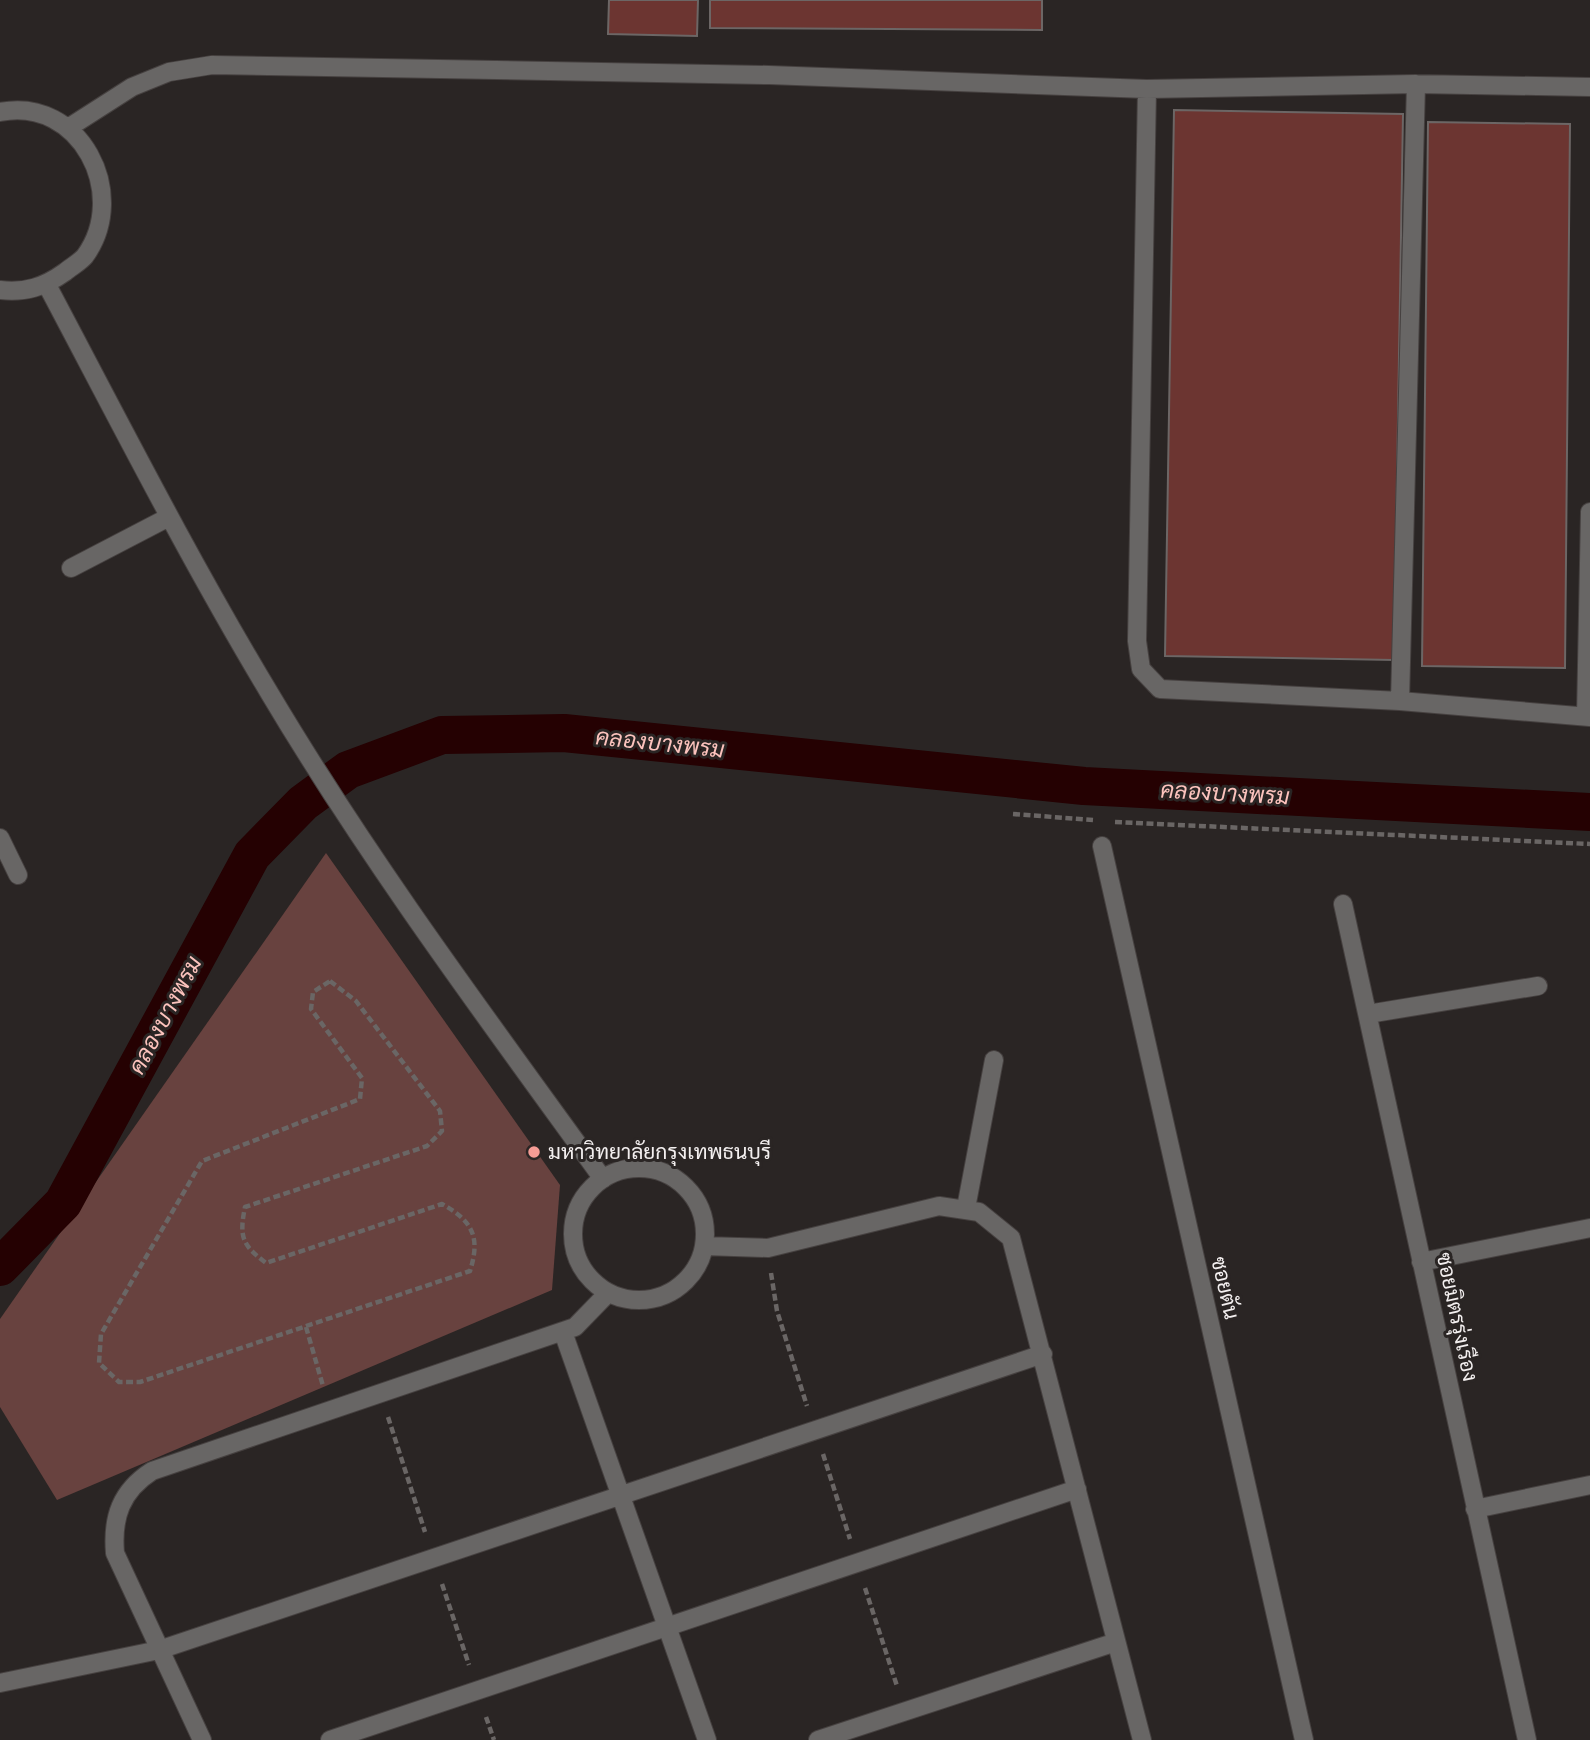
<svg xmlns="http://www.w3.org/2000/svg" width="1590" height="1740" font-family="'Varela Round',Sarabun,sans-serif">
<rect width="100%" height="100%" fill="#2a2524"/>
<path fill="#68423f" d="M326 853 560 1185 552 1290 57 1500 0 1407V1319Z"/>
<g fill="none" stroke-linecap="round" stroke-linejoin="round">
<path stroke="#250102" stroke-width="38" d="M0 1267 63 1203 252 855 303 803 348 770 442 735 564 733 1084 786 1590 812"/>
</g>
<path fill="#6c3531" stroke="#6c6665" stroke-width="2" d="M609 0H698L697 36 608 34Z
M710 0H1042V30L710 28Z
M1174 110 1403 114 1394 660 1165 656Z
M1428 122 1570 124 1565 668 1422 666Z"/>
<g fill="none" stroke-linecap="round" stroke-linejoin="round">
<defs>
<path id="minor" d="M1147 89 1137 641 1141 669 1160 689 1400 701 1590 717
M0 112C80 96 130 194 85 256 80 262 71 267 65 272 44 287 25 293 0 290
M68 128 132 87 169 72 212 65 769 75 1147 89 1416 84 1590 87
M47 285C120 423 190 561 270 694 370 862 488 1020 603 1179
M71 568 169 517
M1400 701 1416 84
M1586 716 1590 512
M0 838 18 875
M1102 846 1304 1740
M1343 904 1527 1740
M1368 1014 1538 986
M573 1234a66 66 0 1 1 132 0a66 66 0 1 1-132 0Z
M966 1208 994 1060
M704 1246 768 1248 939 1206 979 1212 1011 1238 1142 1740
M1421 1262 1590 1228
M563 1332 707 1740
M1475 1509 1590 1485
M0 1683 159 1650 1043 1354
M202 1740 115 1553C112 1517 121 1491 152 1471L575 1327 608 1293
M330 1740 1077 1489
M818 1740 1116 1642"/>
</defs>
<use href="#minor" stroke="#464140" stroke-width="20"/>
<path stroke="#6a6665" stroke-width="4.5" stroke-dasharray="7 3.5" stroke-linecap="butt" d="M1013 814 1093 820
M1115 822 1590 844
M330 981 356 1001 440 1111 442 1131 427 1146 245 1207C239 1237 242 1245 266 1263L442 1204C472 1221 481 1236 470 1271L140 1382H119L99 1363 101 1334 202 1161 360 1099 362 1078 311 1009 313 992Z
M771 1273 777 1311 807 1406
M306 1327 323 1386
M388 1417 425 1532
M823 1454 850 1539
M442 1584 469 1665
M865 1588 897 1686
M486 1717 494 1740"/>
<use href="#minor" stroke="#686665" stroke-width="18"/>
</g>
<circle fill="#f59c95" stroke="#2a2524" stroke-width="2.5" cx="534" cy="1152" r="7"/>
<g text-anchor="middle" stroke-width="6" stroke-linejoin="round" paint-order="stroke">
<g font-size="21" fill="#f3efef" stroke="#2a2524" text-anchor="start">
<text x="548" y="1159">มหาวิทยาลัยกรุงเทพธนบุรี</text>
</g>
<g font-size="21" fill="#f3efef" stroke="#2a2524">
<text transform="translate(1225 1288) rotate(77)" y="7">ซอยตัน</text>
<text transform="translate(1457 1317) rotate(78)" y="7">ซอยมิตรรุ่งเรือง</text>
</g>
<g font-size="23" font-style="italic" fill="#fcc3bd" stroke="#2a2524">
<text transform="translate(660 743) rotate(6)" y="8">คลองบางพรม</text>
<text transform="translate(1225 793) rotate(3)" y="8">คลองบางพรม</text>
<text transform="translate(165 1015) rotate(-62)" y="8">คลองบางพรม</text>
</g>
</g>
</svg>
